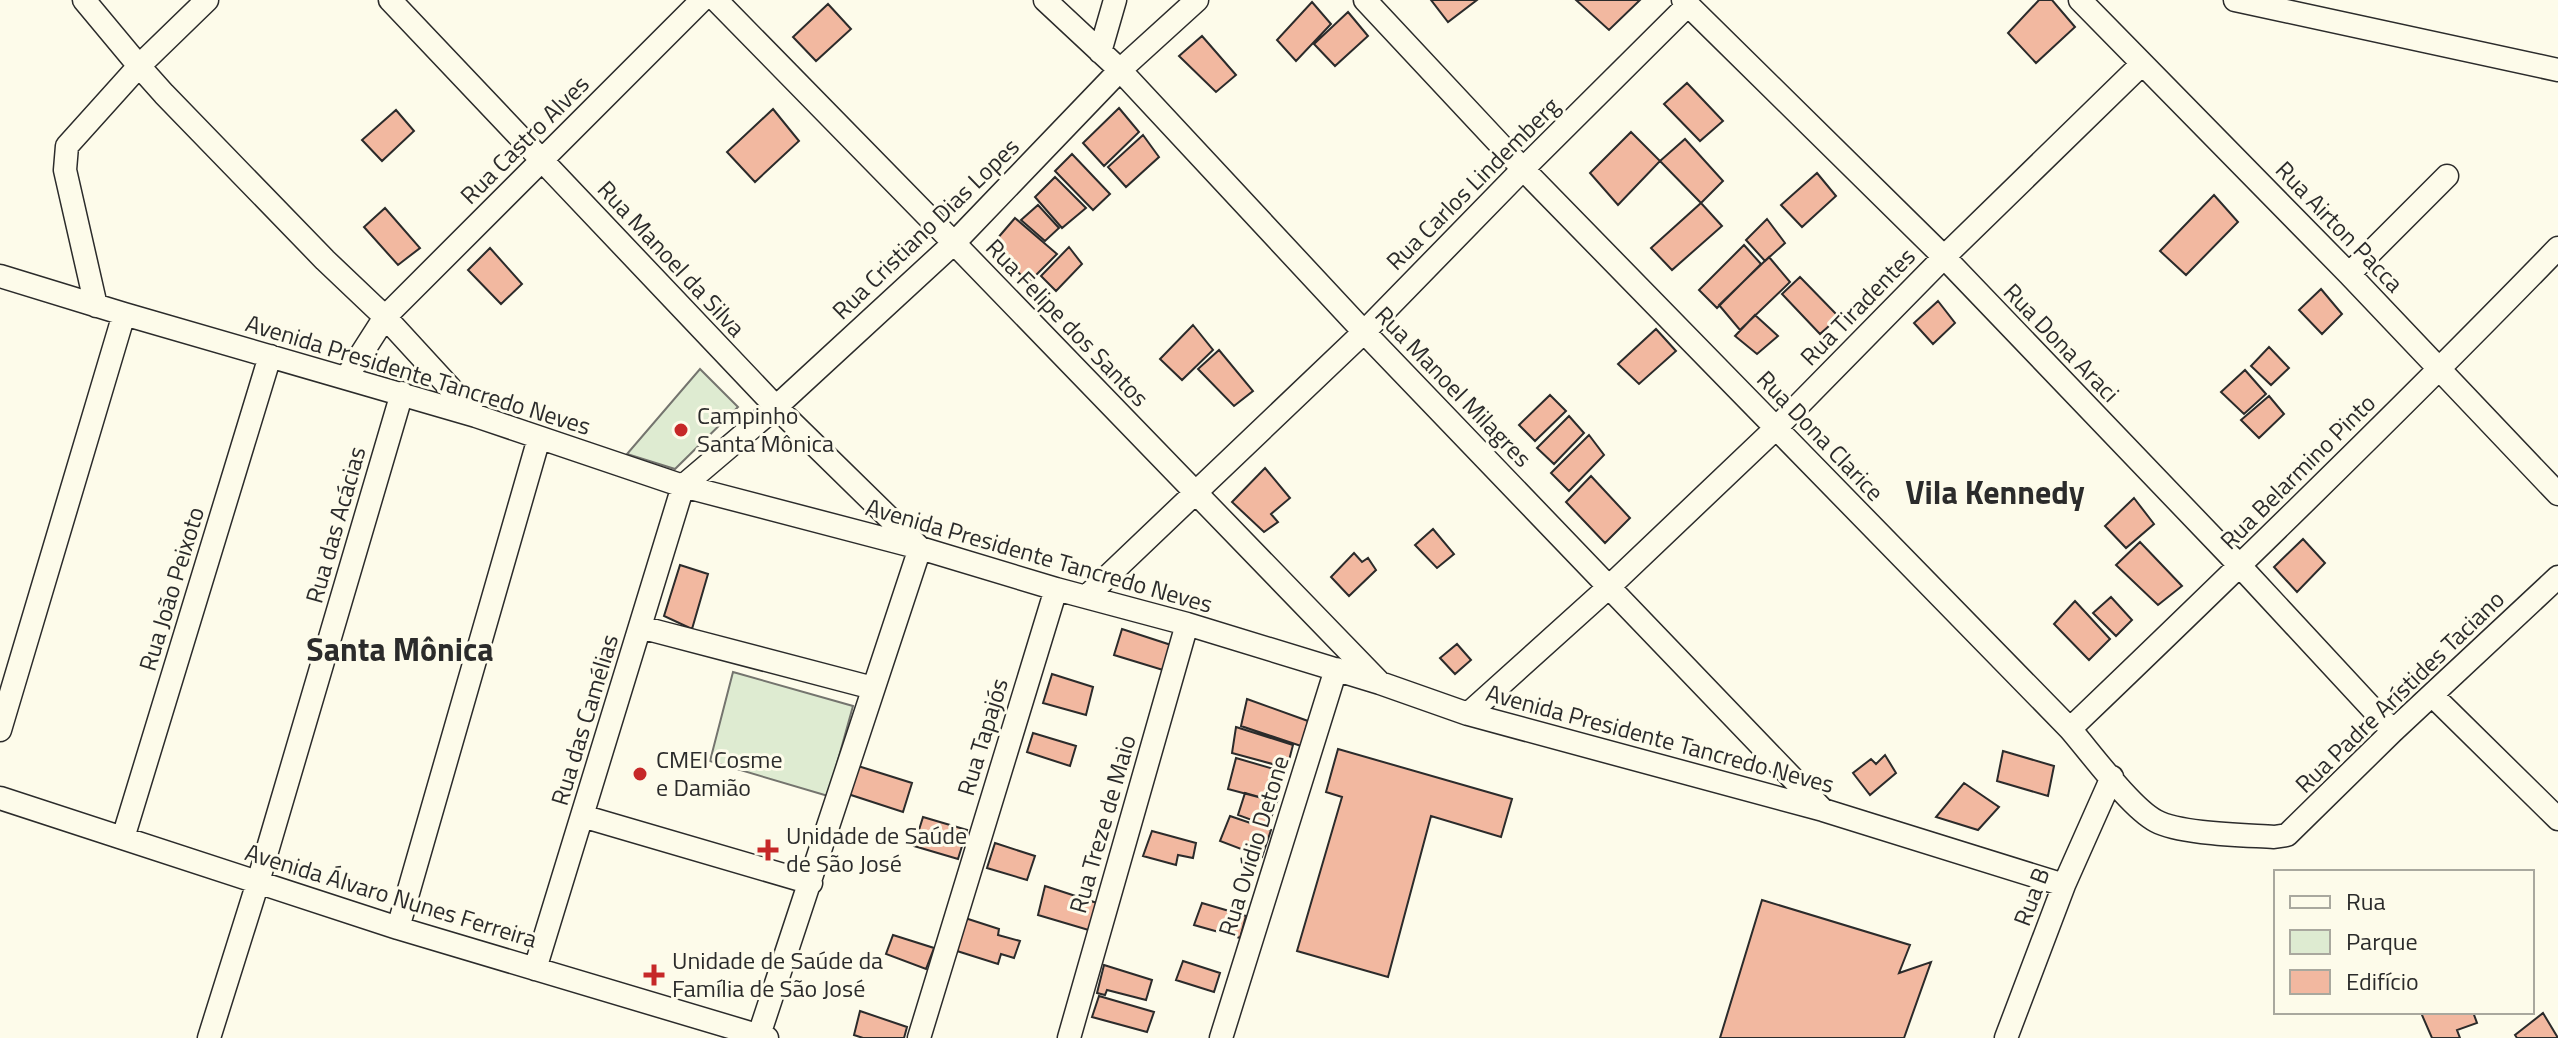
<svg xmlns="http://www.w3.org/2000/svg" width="2558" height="1038" font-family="'Titillium Web',sans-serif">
<rect width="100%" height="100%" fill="#fdfbea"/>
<path fill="#deebd1" stroke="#74746e" stroke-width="2" d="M700 369 738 407 675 469 627 454Z
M733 672 853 706 828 796 710 761Z"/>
<path fill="#f2b8a0" stroke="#2b2b2b" stroke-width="2" d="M1431 0H1477L1448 22Z
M1576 0H1640L1609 30Z
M2039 0H2052L2075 27 2036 63 2008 33Z
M1312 2 1331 24 1296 61 1277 40Z
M828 4 851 29 816 61 793 37Z
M1348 12 1368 36 1335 66 1314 44Z
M1202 36 1236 75 1216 92 1179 56Z
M1687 83 1723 121 1700 141 1664 104Z
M1119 108 1139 132 1104 166 1083 143Z
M773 109 799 141 755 182 727 152Z
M396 110 414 131 382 161 362 140Z
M1631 132 1660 161 1618 205 1590 173Z
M1143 135 1159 157 1126 187 1108 167Z
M1685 139 1723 181 1701 203 1660 161Z
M1072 154 1110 194 1093 210 1055 171Z
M1817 173 1836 196 1802 227 1781 205Z
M1055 177 1086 208 1062 228 1035 197Z
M2214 195 2238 222 2186 275 2160 251Z
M1701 203 1722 226 1672 270 1651 248Z
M1038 205 1059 228 1045 241 1021 220Z
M385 208 420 248 398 265 364 227Z
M1015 218 1057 254 1029 282 990 247Z
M1767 219 1785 243 1765 261 1746 240Z
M1744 245 1761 264 1717 308 1699 290Z
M1069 247 1082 264 1056 291 1041 276Z
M490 248 522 284 501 304 468 270Z
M1769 257 1790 282 1740 330 1719 305Z
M1800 277 1839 317 1820 334 1782 294Z
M2321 289 2342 314 2322 334 2299 310Z
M1938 301 1955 323 1933 344 1914 323Z
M1755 315 1778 336 1757 354 1735 336Z
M1193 325 1213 350 1182 380 1160 359Z
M1656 329 1676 351 1639 384 1618 364Z
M2269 347 2289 368 2271 385 2251 366Z
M1219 350 1253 391 1234 406 1198 369Z
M2245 370 2266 394 2244 414 2221 392Z
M1550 395 1566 411 1535 441 1519 425Z
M2269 396 2284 414 2259 438 2241 420Z
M1569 416 1584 433 1554 464 1537 448Z
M1589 435 1604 455 1569 491 1551 473Z
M1265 468 1290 498 1271 514 1278 522 1264 532 1232 502Z
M1591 476 1630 518 1605 543 1566 502Z
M2134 498 2154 524 2126 548 2105 526Z
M1433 529 1454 554 1437 568 1415 545Z
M2303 539 2325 563 2297 592 2274 567Z
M2140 542 2182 586 2158 605 2116 565Z
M1354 553 1362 562 1368 558 1376 570 1349 596 1331 577Z
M680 565 708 574 692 629 664 616Z
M2111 597 2132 620 2116 636 2093 613Z
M2075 601 2110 639 2089 660 2054 624Z
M1122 629 1171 645 1163 670 1114 655Z
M1457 644 1471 660 1455 674 1440 658Z
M1052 674 1093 687 1086 715 1043 703Z
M1247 699 1308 721 1301 746 1241 726Z
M1236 727 1293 745 1287 768 1232 753Z
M1033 733 1076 746 1070 766 1027 752Z
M1338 749 1512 799 1501 837 1431 816 1388 977 1297 951 1342 797 1326 792Z
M2003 751 2054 766 2048 796 1997 781Z
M1885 755 1896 773 1870 795 1853 773 1871 759 1876 764Z
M1236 758 1284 772 1277 802 1228 789Z
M858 766 912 783 903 812 848 794Z
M1964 783 1999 807 1978 830 1936 817Z
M1245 793 1277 802 1268 826 1238 815Z
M1230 816 1271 830 1262 857 1220 841Z
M923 817 967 830 958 859 914 846Z
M1152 831 1196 843 1193 858 1178 855 1176 865 1143 856Z
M995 843 1035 856 1027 880 987 868Z
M1045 886 1100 904 1092 931 1038 915Z
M1762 900 1910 945 1899 973 1931 962 1904 1038H1720Z
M1202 903 1246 916 1240 938 1194 925Z
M965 918 999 929 998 935 1020 941 1014 958 1001 954 998 964 957 951Z
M893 935 934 948 926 969 886 954Z
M1183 961 1220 973 1214 992 1176 980Z
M1104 965 1152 980 1146 1000 1107 990 1105 995 1097 993Z
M1099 996 1154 1012 1147 1032 1092 1017Z
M860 1011 907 1027 904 1038H863L854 1035Z
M2427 1012H2473L2477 1023 2457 1030 2460 1038H2432L2422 1015Z
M2543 1013 2558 1038H2517L2515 1035Z"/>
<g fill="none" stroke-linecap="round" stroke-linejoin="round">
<defs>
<path id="minor" d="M84 0 139 66 207 0
M390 0 776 407 920 548 759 1035
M716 0 954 243 1379 682
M1045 0 1120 70 1364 332 1822 809
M1365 0 1523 169 2070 729C2090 752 2131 808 2156 821 2180 834 2244 835 2274 837L2287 835 2393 731 2558 577
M1683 0 1944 257 2240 566 2393 731
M2080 0 2349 274 2558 494
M2235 0 2558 70
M1100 52 1115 0
M2349 274 2447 176
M0 276 124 314 476 416 683 486 920 548 1056 589 1187 624 1380 683 1468 714 1823 810 2064 885
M96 306 65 170 67 146 139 66 164 94 325 260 385 317 475 415
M346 378 385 317 702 0
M1086 597 1364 332 1523 169 1688 5
M640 627 873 688
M2432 695 2558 819
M1468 714 1610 586 1776 428 1944 257 2142 64
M2070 729C2235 571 2399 412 2558 248
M0 730 124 314
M0 798 398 928 767 1038
M582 816 811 883
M123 838 270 356
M398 928 539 438
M535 969 683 486 776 407 954 243 1120 70 1197 0
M209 1038 258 882 402 393
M919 1038 1056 589
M1069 1038 1187 624
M1221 1038 1336 669
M2006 1038 2064 885 2112 777"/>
</defs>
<use href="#minor" stroke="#2b2b2b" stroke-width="25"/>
<use href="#minor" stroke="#fdfbea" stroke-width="22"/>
</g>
<g fill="#c62828" stroke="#fdfbea" stroke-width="3">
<circle cx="681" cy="430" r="8"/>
<circle cx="640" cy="774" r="8"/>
<path d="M764 838h8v8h8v8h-8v8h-8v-8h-8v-8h8z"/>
<path d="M650 963h8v8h8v8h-8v8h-8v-8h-8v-8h8z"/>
</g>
<g text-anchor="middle" stroke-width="6" stroke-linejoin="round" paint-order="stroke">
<g font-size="24" fill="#2b2b2b" stroke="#fdfbea">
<text transform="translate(525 140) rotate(-45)" y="8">Rua Castro Alves</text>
<text transform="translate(1473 184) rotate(-45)" y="8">Rua Carlos Lindemberg</text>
<text transform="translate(2339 227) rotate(46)" y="8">Rua Airton Pacca</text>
<text transform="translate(926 229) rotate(-44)" y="8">Rua Cristiano Dias Lopes</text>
<text transform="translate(671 259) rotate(47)" y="8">Rua Manoel da Silva</text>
<text transform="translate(1858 307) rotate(-46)" y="8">Rua Tiradentes</text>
<text transform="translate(1067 323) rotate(46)" y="8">Rua Felipe dos Santos</text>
<text transform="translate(2061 343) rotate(46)" y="8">Rua Dona Araci</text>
<text transform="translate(418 375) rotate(17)" y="8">Avenida Presidente Tancredo Neves</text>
<text transform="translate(1453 387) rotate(46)" y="8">Rua Manoel Milagres</text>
<text transform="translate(1820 436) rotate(46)" y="8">Rua Dona Clarice</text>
<text transform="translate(2298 472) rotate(-45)" y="8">Rua Belarmino Pinto</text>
<text transform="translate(336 525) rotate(-74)" y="8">Rua das Acácias</text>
<text transform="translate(1039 556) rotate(16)" y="8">Avenida Presidente Tancredo Neves</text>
<text transform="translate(172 589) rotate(-73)" y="8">Rua João Peixoto</text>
<text transform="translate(2400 692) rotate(-44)" y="8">Rua Padre Arístides Taciano</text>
<text transform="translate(585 720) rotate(-73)" y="8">Rua das Camélias</text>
<text transform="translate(983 737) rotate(-73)" y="8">Rua Tapajós</text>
<text transform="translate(1660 739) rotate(15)" y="8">Avenida Presidente Tancredo Neves</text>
<text transform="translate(1103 824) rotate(-74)" y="8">Rua Treze de Maio</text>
<text transform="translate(1254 846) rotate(-73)" y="8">Rua Ovídio Detone</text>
<text transform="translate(391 896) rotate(17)" y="8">Avenida Álvaro Nunes Ferreira</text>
<text transform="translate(2032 897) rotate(-69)" y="8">Rua B</text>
</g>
<g font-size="24" fill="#2b2b2b" stroke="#fdfbea" text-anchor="start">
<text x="697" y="424">Campinho<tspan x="697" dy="28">Santa Mônica</tspan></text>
<text x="656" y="768">CMEI Cosme<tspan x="656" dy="28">e Damião</tspan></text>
<text x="786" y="844">Unidade de Saúde<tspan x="786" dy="28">de São José</tspan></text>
<text x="672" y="969">Unidade de Saúde da<tspan x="672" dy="28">Família de São José</tspan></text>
</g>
<g font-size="32" font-weight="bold" fill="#2b2b2b" stroke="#fdfbea">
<text x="1995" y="504">Vila Kennedy</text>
<text x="400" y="661">Santa Mônica</text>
</g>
</g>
<rect x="2274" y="870" width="260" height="144" fill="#fdfbea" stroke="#a9a89e" stroke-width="2"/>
<rect x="2290" y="896" width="40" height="12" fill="#fdfbea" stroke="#a9a89e" stroke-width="2"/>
<text x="2346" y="910" font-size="24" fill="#2b2b2b">Rua</text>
<rect x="2290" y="930" width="40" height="24" fill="#deebd1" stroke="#a9a89e" stroke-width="2"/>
<text x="2346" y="950" font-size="24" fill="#2b2b2b">Parque</text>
<rect x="2290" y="970" width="40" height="24" fill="#f2b8a0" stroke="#a9a89e" stroke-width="2"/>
<text x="2346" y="990" font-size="24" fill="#2b2b2b">Edifício</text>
</svg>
